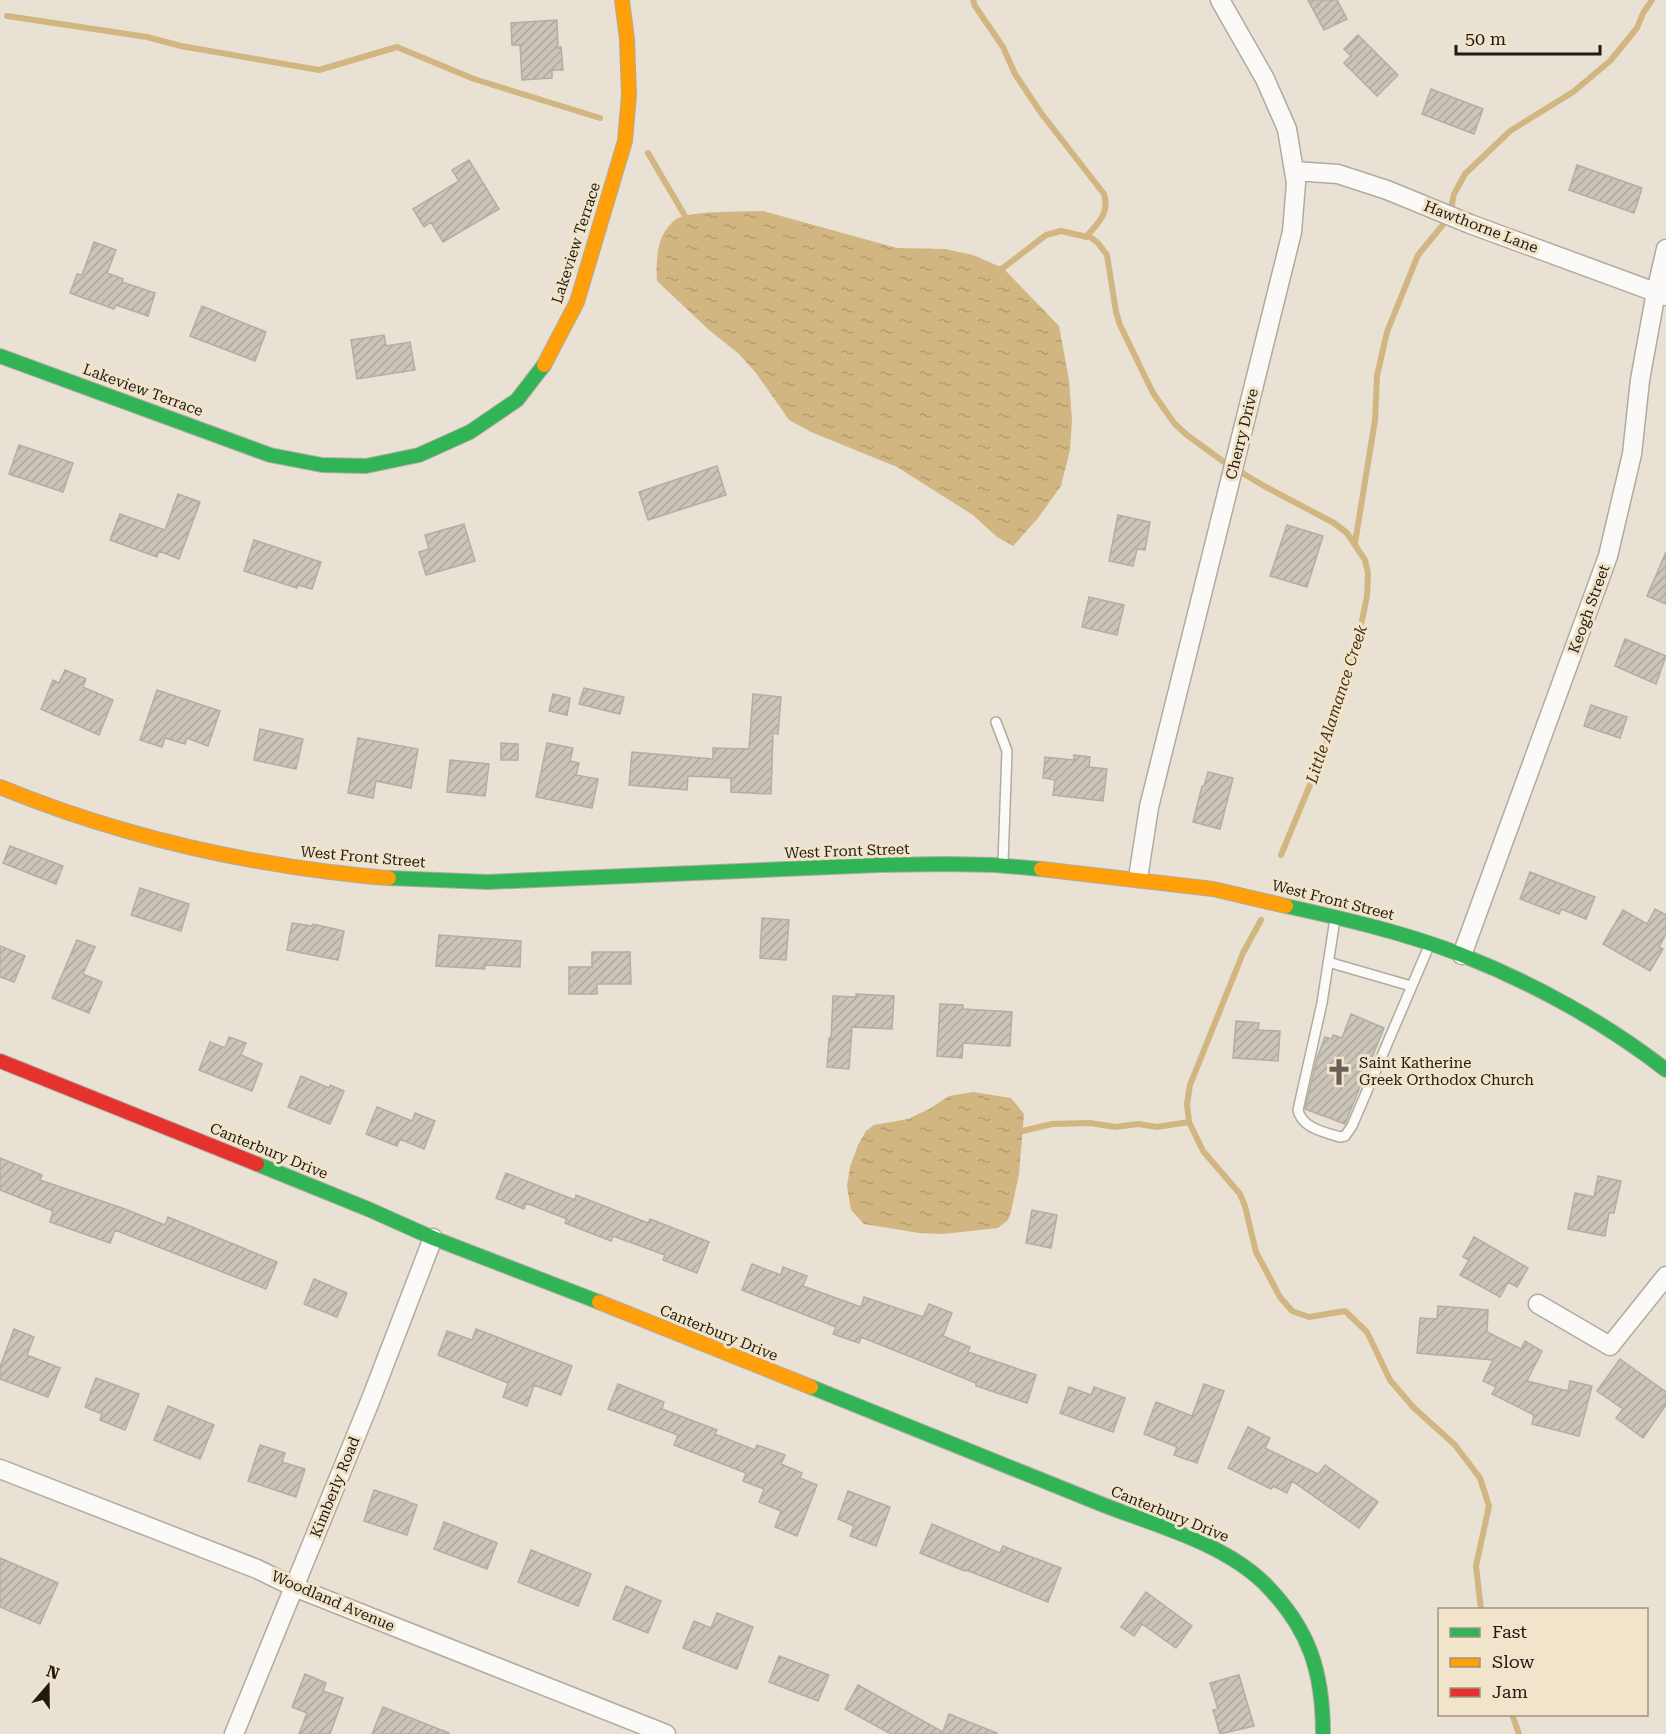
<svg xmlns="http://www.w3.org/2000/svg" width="1666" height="1734" font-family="'Roboto Serif',serif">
<defs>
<pattern id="water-ripples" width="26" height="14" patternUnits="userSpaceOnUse" patternTransform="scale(1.5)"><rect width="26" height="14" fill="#d2b681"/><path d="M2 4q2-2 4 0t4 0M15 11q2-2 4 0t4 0" fill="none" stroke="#b49c6e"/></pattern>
<pattern id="building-hatch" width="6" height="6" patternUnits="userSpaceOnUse" patternTransform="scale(1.5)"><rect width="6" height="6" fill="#cac4b9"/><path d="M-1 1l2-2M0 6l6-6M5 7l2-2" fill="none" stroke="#ada89e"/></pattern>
</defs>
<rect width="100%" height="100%" fill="#e9e1d3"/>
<path fill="url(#water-ripples)" d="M763 211 897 248 945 249 973 255 1003 268 1059 326 1069 380 1072 420 1070 450 1061 486 1038 518 1013 546 997 537 973 515 897 467 811 432 789 420 756 373 739 354 709 330 657 281C656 260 656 235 675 220 687 210 745 212 763 211Z
M973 1092 1011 1098 1024 1114 1019 1174 1011 1212 1008 1220 998 1228 943 1234 919 1233 864 1224 851 1210 847 1186 850 1167 858 1145 866 1131 874 1125 908 1119 929 1109 949 1096Z"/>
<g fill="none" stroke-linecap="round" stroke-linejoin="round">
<path stroke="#d2b681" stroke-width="6" d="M973 0 975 6 1003 47 1015 74 1041 113 1104 194C1110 213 1098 223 1087 236
M7 16 147 37 181 46 319 70 397 47 474 79 600 118
M648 153 685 216 691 221
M997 270 1003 268 1046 235 1061 231 1087 237 1089 236 1098 243 1107 255 1116 312 1120 325 1153 393 1174 423 1187 435 1224 462 1264 486 1334 523 1347 533 1365 560 1368 573 1367 596 1357 645 1322 756 1281 855
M1355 543 1375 420 1377 376 1387 332 1418 255 1442 226 1451 208 1454 194 1465 174 1510 131 1573 92 1610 61 1637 28 1643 13 1652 0
M1261 920 1243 953 1190 1085 1187 1104 1189 1122 1203 1151 1240 1194 1245 1206 1256 1252 1280 1297 1292 1311 1309 1317 1345 1311 1367 1332 1390 1380 1413 1407 1455 1445 1480 1478 1489 1506 1476 1566 1481 1610
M1018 1132 1052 1124 1090 1123 1115 1127 1138 1124 1157 1127 1189 1122
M1512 1714 1519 1734"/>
</g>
<path fill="url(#building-hatch)" stroke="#b4ada3" stroke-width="1.5" d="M1308 0H1337L1347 19 1324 30Z
M557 20 558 48 561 47 563 70H552V78L522 80 520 45H512L511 23Z
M1358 35 1398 75 1377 96 1344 63 1351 56 1344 49Z
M1431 89 1483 109 1474 134 1422 114Z
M469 160 499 209 443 242 431 222 424 227 413 209 459 181 452 170Z
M1577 165 1642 188 1634 213 1569 190Z
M94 242 116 250 107 273 123 279 122 282 155 293 148 316 116 305 114 309 70 293 77 274 82 275Z
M202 306 266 332 255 361 190 336Z
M384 335 386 346 410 342 415 370 357 379 351 340Z
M19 445 73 463 63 492 9 474Z
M717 466 726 495 648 520 639 492Z
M178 494 200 502 179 559 159 551 157 557 110 540 120 514 165 530Z
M1118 515 1150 522 1145 550 1137 549 1133 566 1109 561Z
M464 524 475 561 426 575 419 552 429 549 425 535Z
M1287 525 1323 536 1307 587 1270 576Z
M254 540 321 562 312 589 298 585 297 588 244 571Z
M1666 552V604L1647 596Z
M1089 597 1124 605 1117 635 1082 627Z
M1625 639 1666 656 1656 684 1615 666Z
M65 670 86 679 83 687 113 700 99 735 41 709 53 680 59 683Z
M584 688 624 697 620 714 579 704Z
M157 690 220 711 208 746 187 738 185 744 165 738 162 747 140 740Z
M553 694 570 698 567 715 549 711Z
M753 694 781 697 778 734 773 733 771 794 731 792V778L688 776 687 790 629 785 632 752 713 759V748L749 749Z
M1591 705 1627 717 1620 738 1584 726Z
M260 729 303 739 296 769 254 760Z
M358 738 418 749 411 788 376 781 373 798 348 793Z
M501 743 518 744V760H501Z
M547 743 573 748 570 761 579 763 576 775 598 779 592 808 536 797Z
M1074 755 1090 757 1089 767 1107 769 1103 801 1053 795 1055 780 1043 778 1045 757 1074 760Z
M450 760 489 764 485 796 447 792Z
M1208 772 1233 778 1220 829 1193 822 1202 786H1204Z
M10 846 63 866 56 884 3 863Z
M1530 872 1595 897 1586 919 1561 909 1559 914 1520 899Z
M140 888 189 904 181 931 131 915Z
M1655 909 1666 915V934L1659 947 1663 949 1650 971 1603 944 1623 910 1647 924Z
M762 918 789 920 786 960 760 958Z
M292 923 312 926 313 924 344 931 338 960 287 950Z
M439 935 521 941 520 967 485 965V969L436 966Z
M77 940 95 947 83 974 102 982 89 1013 52 998Z
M0 946 25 956 14 982 0 977Z
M592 952H630L631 984H597V994H569V967H592Z
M856 994 894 996 892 1029 852 1027 849 1069 827 1067 829 1038 831 1039 833 996 856 997Z
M940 1004 963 1005V1009L1012 1012 1010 1046 963 1043 962 1058 937 1056Z
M1351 1014 1384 1028 1345 1124 1305 1109 1317 1058 1325 1037 1332 1039 1333 1035 1342 1038Z
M1236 1021 1259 1023 1258 1030 1280 1031 1278 1061 1233 1058Z
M229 1037 246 1043 241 1055 262 1064 252 1091 199 1070 210 1042 225 1048Z
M301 1076 329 1088 330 1085 344 1091 330 1124 288 1107Z
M377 1107 412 1121 415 1113 435 1121 424 1149 400 1139 397 1146 366 1134Z
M0 1158 42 1175 40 1180 125 1209 165 1225 168 1217 277 1262 266 1289 115 1230 110 1243 50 1222 53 1211 0 1190Z
M506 1173 575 1200 576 1195 648 1223 650 1219 709 1242 697 1273 663 1260 665 1255 613 1236 611 1241 565 1223 567 1219 526 1203 524 1209 496 1198Z
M1598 1176 1621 1181 1614 1213H1609L1605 1236 1568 1229 1575 1193 1594 1197Z
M1032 1210 1057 1215 1051 1248 1026 1243Z
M1474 1237 1528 1268 1517 1287 1508 1282 1500 1297 1460 1275 1469 1260 1463 1257Z
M752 1264 781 1275 783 1267 807 1276 803 1286 861 1307 864 1297 923 1317 929 1304 952 1313 943 1336 970 1347 968 1352 1036 1375 1027 1403 976 1386V1383L861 1337 859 1343 833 1334 836 1327 742 1290Z
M314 1279 347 1293 337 1317 304 1304Z
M1438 1306 1488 1310 1487 1332 1521 1349 1525 1341 1542 1351 1527 1381 1568 1391 1570 1381 1592 1386 1579 1436 1532 1424 1534 1415 1492 1394 1496 1387 1483 1381 1493 1360 1417 1353 1420 1318 1437 1319Z
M14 1329 34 1337 27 1355 60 1368 48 1397 0 1379V1367Z
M476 1329 572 1366 561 1395 534 1385 527 1406 503 1397 508 1383 438 1355 447 1331 472 1340Z
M1620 1359 1666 1392V1405L1643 1438 1616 1418 1623 1409 1597 1391Z
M96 1378 139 1394 125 1430 100 1420 102 1414 85 1407Z
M618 1384 664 1402 662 1409 717 1430 715 1434 755 1450 757 1445 785 1455 781 1464 802 1473 800 1478 817 1485 797 1536 775 1527 781 1511 759 1502 764 1489 743 1481 746 1473 674 1445 678 1435 608 1409Z
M1204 1384 1224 1391 1197 1463 1174 1455 1177 1447 1144 1434 1156 1402 1192 1416Z
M1069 1387 1091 1395 1094 1387 1125 1398 1113 1432 1060 1413Z
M168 1406 214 1425 200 1459 154 1440Z
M1248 1427 1270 1438 1265 1448 1318 1474 1325 1465 1378 1502 1359 1528 1292 1481 1287 1493 1273 1486 1271 1489 1228 1468Z
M260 1445 285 1453 282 1462 305 1469 296 1497 248 1481Z
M374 1490 408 1501 407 1502 417 1505 407 1535 364 1521Z
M848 1491 890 1507 876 1546 850 1536 854 1526 838 1519Z
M444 1522 497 1543 487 1569 434 1549Z
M932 1524 1000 1553 1003 1546 1061 1568 1048 1602 966 1570 965 1571 920 1553Z
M531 1550 591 1574 578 1606 518 1582Z
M0 1558 58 1583 40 1624 0 1607Z
M626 1586 661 1601 648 1633 613 1619Z
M1146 1592 1192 1626 1176 1648 1142 1624 1134 1636 1121 1627Z
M717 1613 753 1627 737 1669 683 1648 694 1621 711 1628Z
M779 1656 829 1675 818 1701 769 1682Z
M305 1674 326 1683 323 1691 343 1698 330 1734H299L307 1713 292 1707Z
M1239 1675 1254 1726 1220 1734 1213 1710 1218 1709 1210 1683Z
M858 1685 943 1732 949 1714 997 1733V1734H891L845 1709Z
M383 1707 449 1733V1734H372Z"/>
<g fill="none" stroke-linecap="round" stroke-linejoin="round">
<defs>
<path id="lane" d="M996 722 1007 751 1003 863
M1335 919 1322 1003 1298 1110C1302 1128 1324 1132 1340 1137L1345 1136 1352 1126 1429 946
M1328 962 1411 986"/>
<path id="street" d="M1294 171 1338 174 1387 190 1470 224 1666 296
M1138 878 1149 807 1292 232 1296 183 1287 129 1265 79 1220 0
M1462 955 1608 556 1632 454 1640 380 1656 292 1666 249
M1538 1304 1610 1346 1666 1276
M0 1469 257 1569 294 1587 666 1734
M234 1734 371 1399 433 1238"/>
<path id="fast" d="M0 356 270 455 322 465 366 466 419 455 470 432 517 400 544 365
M389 878 488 882 879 865 946 864 995 865 1041 869
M1286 906C1345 919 1406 933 1462 955 1533 983 1606 1023 1666 1070
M257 1164 368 1209 433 1238 599 1302
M811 1387C908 1426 1005 1465 1101 1504 1154 1525 1222 1542 1264 1583 1309 1628 1323 1671 1323 1734"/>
<path id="slow" d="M544 365 577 302 625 141 629 95 627 39 622 0
M0 787C105 830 217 858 330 872 349 874 369 877 389 878
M1041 869 1213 889 1286 906
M599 1302 811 1387"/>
<path id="jam" d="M0 1061 257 1164"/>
</defs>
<use href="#lane" stroke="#b0aba0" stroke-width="12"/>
<use href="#street" stroke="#b0aba0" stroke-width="21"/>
<use href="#fast" stroke="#b0aba0" stroke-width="16"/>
<use href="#slow" stroke="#b0aba0" stroke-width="16"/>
<use href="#jam" stroke="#b0aba0" stroke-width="16"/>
<use href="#lane" stroke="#fcfaf8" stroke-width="9"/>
<use href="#street" stroke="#fcfaf8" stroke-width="18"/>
<use href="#fast" stroke="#30b455" stroke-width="14"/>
<use href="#slow" stroke="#ff9f0a" stroke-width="14"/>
<use href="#jam" stroke="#e5322d" stroke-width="14"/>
</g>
<defs>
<symbol id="church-bare" viewBox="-9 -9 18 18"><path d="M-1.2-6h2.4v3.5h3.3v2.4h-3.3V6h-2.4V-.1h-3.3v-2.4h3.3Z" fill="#666056" stroke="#f2e4ca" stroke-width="2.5" paint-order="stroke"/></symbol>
</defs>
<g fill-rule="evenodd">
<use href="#church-bare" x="1320" y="1053" width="38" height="38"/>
</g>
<g text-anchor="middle" stroke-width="6" stroke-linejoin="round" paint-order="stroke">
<g font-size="15" fill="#201b12" stroke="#f2e4ca">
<text transform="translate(1481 227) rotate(21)" y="5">Hawthorne Lane</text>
<text transform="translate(576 243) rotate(-72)" y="5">Lakeview Terrace</text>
<text transform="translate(143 390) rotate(20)" y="5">Lakeview Terrace</text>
<text transform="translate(1242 434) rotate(-76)" y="5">Cherry Drive</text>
<text transform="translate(1589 609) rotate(-70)" y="5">Keogh Street</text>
<text transform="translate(847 851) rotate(-2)" y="5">West Front Street</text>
<text transform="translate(363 857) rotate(5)" y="5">West Front Street</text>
<text transform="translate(1333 900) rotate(14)" y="5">West Front Street</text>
<text transform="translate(269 1151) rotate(22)" y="5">Canterbury Drive</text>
<text transform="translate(719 1333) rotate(22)" y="5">Canterbury Drive</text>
<text transform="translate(335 1487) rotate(-68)" y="5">Kimberly Road</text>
<text transform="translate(1170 1514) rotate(22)" y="5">Canterbury Drive</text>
<text transform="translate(333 1601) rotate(23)" y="5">Woodland Avenue</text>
</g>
<g font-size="15" fill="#201b12" stroke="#f2e4ca" text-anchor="start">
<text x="1359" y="1068">Saint Katherine<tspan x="1359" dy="17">Greek Orthodox Church</tspan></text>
</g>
<g font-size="16" font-style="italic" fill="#443415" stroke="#f2e4ca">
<text transform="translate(1336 704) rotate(-72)" y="6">Little Alamance Creek</text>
</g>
</g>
<rect x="1438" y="1608" width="210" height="108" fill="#f2e4ca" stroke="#9e9480" stroke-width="1.5"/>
<rect x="1450" y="1628" width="30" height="9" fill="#30b455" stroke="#9e9480" stroke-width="1.5"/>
<text x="1492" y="1638" font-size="18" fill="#201b12">Fast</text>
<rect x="1450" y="1658" width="30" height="9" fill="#ff9f0a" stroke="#9e9480" stroke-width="1.5"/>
<text x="1492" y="1668" font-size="18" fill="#201b12">Slow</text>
<rect x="1450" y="1688" width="30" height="9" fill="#e5322d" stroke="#9e9480" stroke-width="1.5"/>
<text x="1492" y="1698" font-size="18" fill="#201b12">Jam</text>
<g transform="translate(48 1686) rotate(20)" stroke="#f2e4ca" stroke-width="4.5" paint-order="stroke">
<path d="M0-4.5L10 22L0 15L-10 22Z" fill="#201b12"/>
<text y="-9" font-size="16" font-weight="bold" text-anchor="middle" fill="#201b12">N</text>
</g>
<path d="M1456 45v9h144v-9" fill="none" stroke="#201b12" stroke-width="3"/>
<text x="1465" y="45" font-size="18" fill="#201b12" stroke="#f2e4ca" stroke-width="4.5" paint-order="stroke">50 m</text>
</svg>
